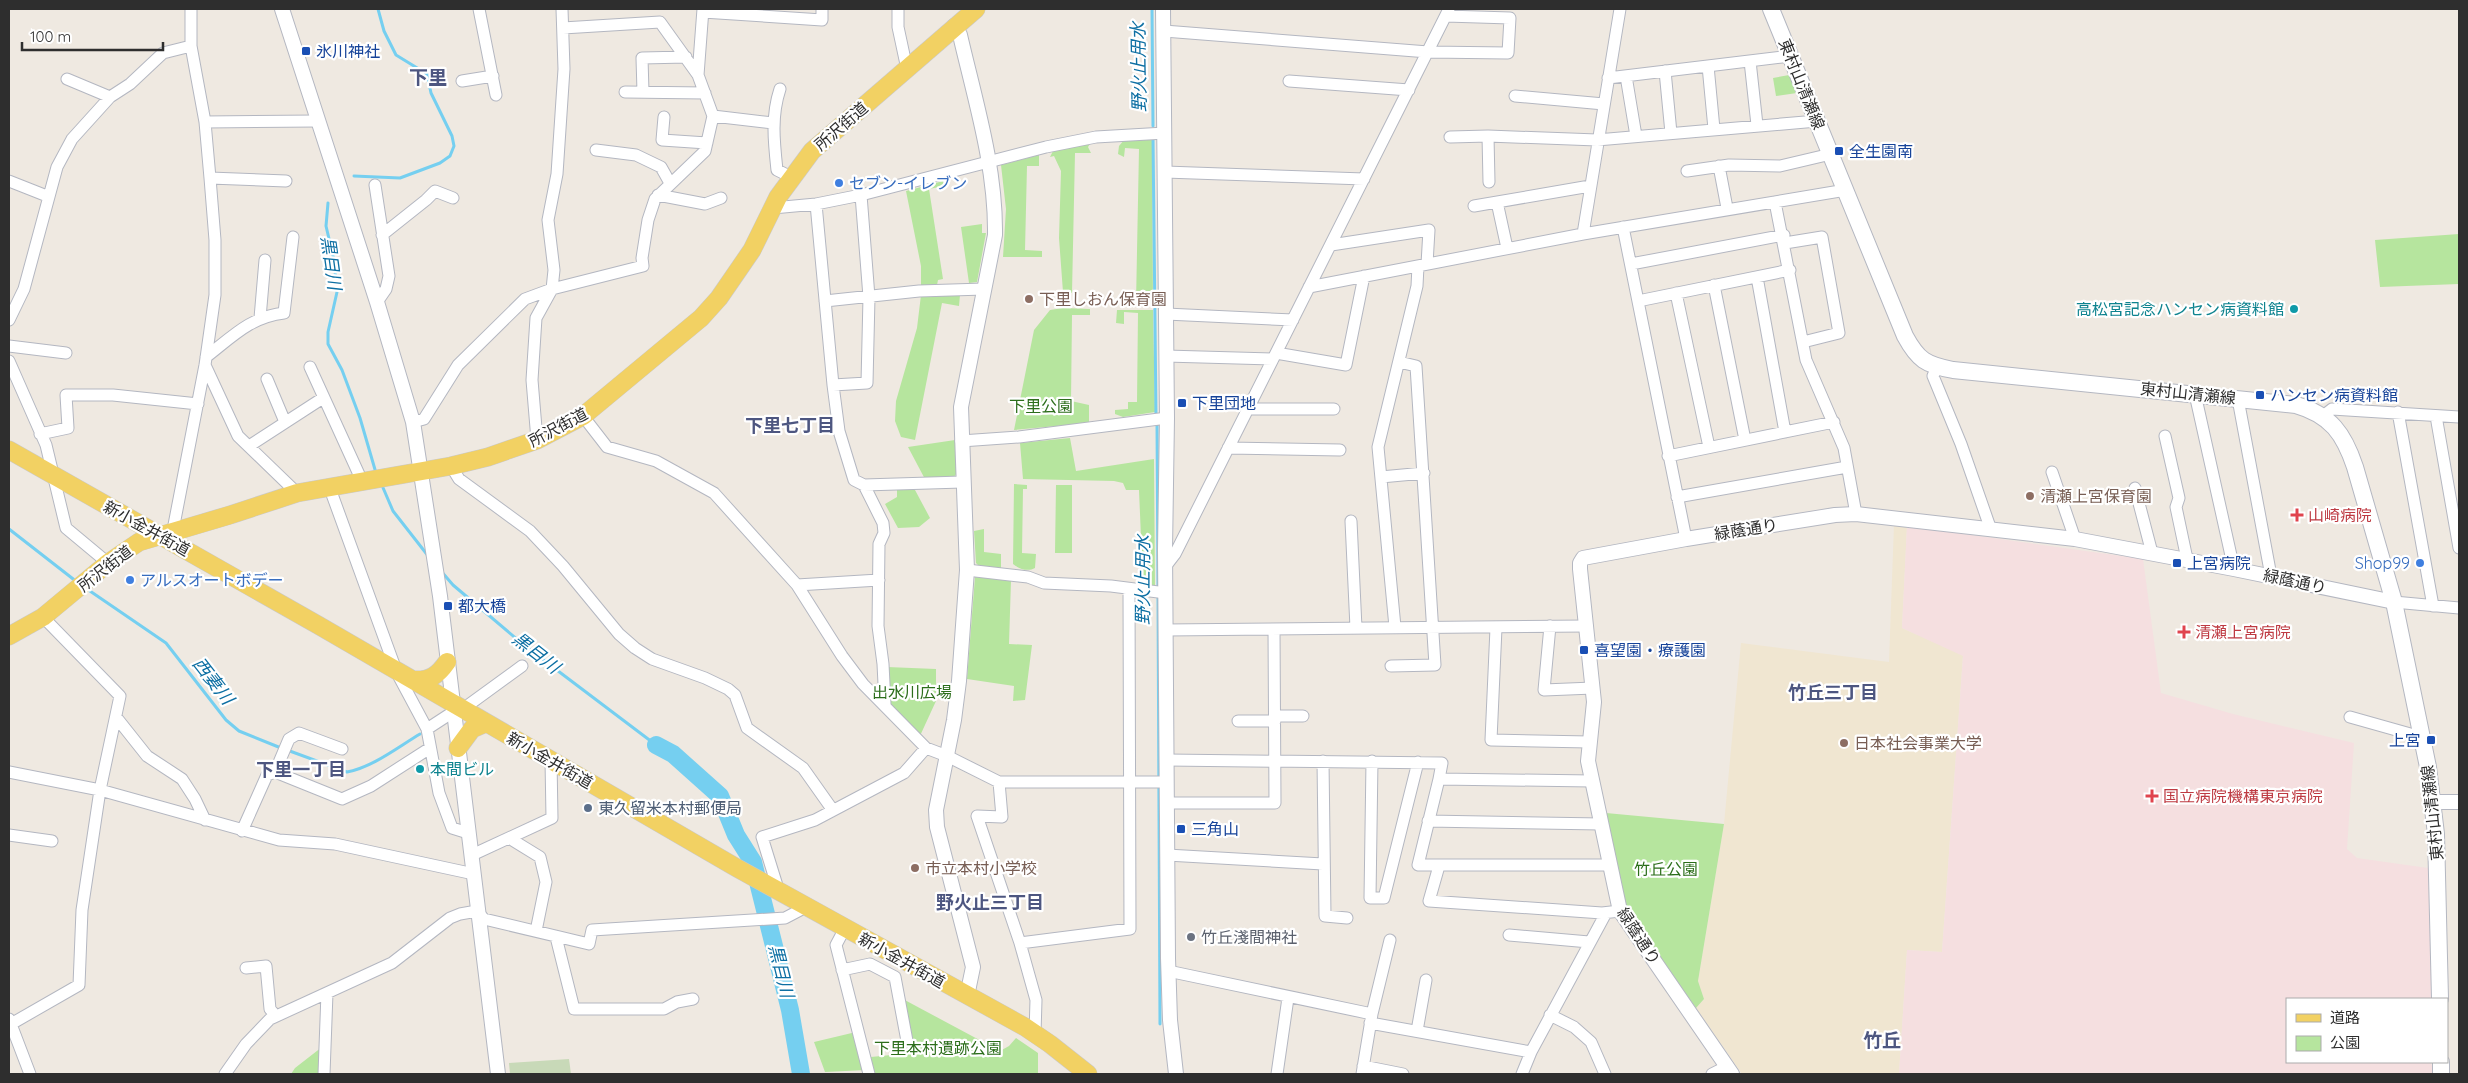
<svg xmlns="http://www.w3.org/2000/svg" width="2468" height="1083" font-family="Quicksand,'Noto Sans JP',sans-serif">
<rect width="100%" height="100%" fill="#efe9e1"/>
<path fill="#f0e6d1" d="M1894 524 1907 526 1902 628 1963 655 1942 952 1907 950 1899 1074H1742L1696 1008 1704 999 1698 981 1724 824 1741 643 1889 662Z"/>
<path fill="#f5dfe0" d="M1907 526 2143 559 2161 693 2233 714 2354 743 2347 849 2357 858 2428 868 2432 999H2287V1062H2430L2434 1069V1074H1899L1907 950 1942 952 1963 656 1902 628Z"/>
<path fill="#b6e59e" d="M1789 75 1797 93 1776 96 1773 78Z
M1152 138 1153 304 1136 303 1139 149 1125 148 1124 157 1118 154 1119 146 1124 140Z
M1090 144 1088 147 1091 153H1075L1072 293 1063 292 1059 238 1061 171 1054 156 1050 157 1053 151Z
M1039 155V166H1027L1025 250 1042 251V257H1003L1006 209 1001 165Z
M943 181 944 186 929 189 943 279 938 280 937 285 921 288V266L906 191Z
M982 224V233H986L977 282 969 283 961 227Z
M2459 234V284L2380 287 2375 240Z
M921 295H960L959 306 942 303 915 440 901 437 895 421 896 401 917 328Z
M1063 308 1090 309V315H1072L1071 401 1089 405V423L1014 430 1034 330 1050 310Z
M1117 310H1153L1155 412 1123 417 1115 414V410L1128 409V402H1137L1138 313 1124 312V324L1116 323Z
M1070 438 1076 471 1154 459 1155 587 1143 585 1139 490H1126L1123 483 1114 481 1023 479 1020 443Z
M955 440 957 473 953 478 926 481 908 447Z
M1014 484 1027 485V489H1023L1022 553 1036 554 1035 568C1028 572 1019 569 1013 564Z
M1056 485H1072V553H1055Z
M897 490H915L930 518 919 527 898 528 885 504 897 497Z
M984 529V552L1001 554V568L979 566 976 563 974 531Z
M975 577 1011 580 1009 644 1032 645 1025 700 1013 701 1014 686 967 679Z
M887 667 936 669V701L919 738 888 701Z
M1606 813 1724 824 1698 981 1704 999 1696 1008 1624 907Z
M901 998 1000 1051 1009 1046 1016 1038 1038 1053V1074H873L871 1057 911 1053Z
M856 1032 866 1070 825 1072 814 1042Z
M322 1047 321 1074H291L295 1068Z"/>
<path fill="#c8d9b8" d="M569 1059 571 1074H510L509 1063Z"/>
<g fill="none" stroke-linecap="round" stroke-linejoin="round">
<path stroke="#75cff0" stroke-width="3" d="M1152 9 1153 126
M1153 137 1156 416
M354 176 400 178 440 163 450 156 454 146 452 136 431 93 427 74 396 55 384 31 378 9
M328 203 326 226 334 260 337 292 328 332V344L342 370 360 418 376 473
M1157 422 1158 588
M381 483 393 511 429 557
M9 529 77 582
M441 571 453 585 525 646 656 745
M87 589 166 643 226 720 239 731 281 748
M1158 594 1160 1024
M287 750 347 772C373 767 398 747 420 734"/>
<path stroke="#75cff0" stroke-width="18" d="M656 745 673 754 720 796 736 835 753 862 790 1010 801 1074"/>
<defs>
<path id="minor" d="M479 9 496 95
M898 9V27L907 69
M703 12 822 20V9
M1164 31 1428 52 1508 53 1510 18 1446 16
M1750 61 1757 125
M1708 66 1714 129
M1665 71 1671 133
M698 75 703 9
M1626 76 1636 136
M1608 78 1791 56
M67 79 110 97
M462 81 493 76
M1289 81 1409 90
M780 89C771 116 774 142 777 170L791 177
M625 92 705 93
M643 92 642 58 686 57
M1515 96 1604 104
M713 116 773 123
M664 117 662 140 707 143
M205 122 317 121
M1488 136 1489 182
M1450 137 1488 136 1597 140 1817 121
M596 150 636 155 661 167 670 183
M1719 166 1727 208
M1687 171 1729 165 1780 166 1831 154
M1165 172 1364 179
M210 178 286 181
M9 181 47 196
M375 185 389 276 386 289 377 302
M658 195 705 204 721 198
M1497 202 1507 248
M1775 202 1806 360 1844 448 1856 514
M816 204 833 385 839 431 854 480 864 485 962 482
M1474 206 1590 186
M773 208 816 204 861 195 1046 147 1096 137 1165 133
M1623 227 1686 539
M1583 234 1620 9
M382 235 426 200 435 191 453 198
M1785 243 1822 237 1839 333 1803 342
M1331 245 1429 230 1427 264
M1631 264 1784 235
M1757 277 1785 432
M1714 285 1745 440
M1309 287 1583 234 1846 190
M1676 293 1709 447
M825 301 919 291 984 289
M1638 301 1790 270
M1166 314 1293 320
M260 318 265 260
M9 320 24 289 57 167 72 139 110 97 130 84 163 53 191 46
M9 346 66 353
M1276 353 1346 365 1364 276
M1166 356 1273 359
M206 357C232 337 250 317 284 313L293 237
M9 361 46 445 66 528 108 563
M205 365 238 436 297 493
M310 367 362 481
M1937 367 1933 376 1961 444 1991 530
M267 379 285 422
M833 385 867 383 869 297 861 195
M2195 394 2234 569
M2238 399 2271 576
M1248 409H1334
M2398 412 2433 606
M583 416 607 447 656 461 714 493 797 585 842 656 863 684 926 748
M2323 416 2332 409 2459 417
M2436 416 2459 548
M413 422 424 419 458 365 525 299 552 289 643 266 642 258 648 220 655 199 705 151 713 116 698 75 660 22 563 28
M40 434 68 428 66 395H113L198 404
M2165 436 2179 498 2176 507 2187 559
M537 440 532 380 536 318 552 289 554 270 548 220 557 174 564 69 562 9
M961 441 1019 437 1167 418
M249 446 323 398
M1228 448 1340 450
M1668 456 1834 422
M451 466 459 479 530 531 563 566 619 634 635 648 652 659 705 678 728 689 735 695 747 728 803 768 832 809
M2052 472 2075 539
M1381 477 1424 473
M864 485 883 523 884 533 879 544 878 626 883 664 885 704
M329 486 397 673 427 729 439 793 452 828 468 833
M2135 488 2152 553
M1677 497 1847 467
M1351 521 1356 628
M173 530 205 365 215 295V240L210 178 205 122 191 46V9
M1165 567 1175 554 1449 9
M967 570 1028 577 1044 583 1111 586 1166 593
M797 585 879 580
M2394 602 2459 608
M1550 626 1544 690 1593 688
M1395 627 1378 447 1417 286 1418 266
M1496 628 1491 740 1589 742
M1166 630 1587 626
M1391 666 1435 665 1416 366 1399 362
M463 709 522 666
M1275 716H1303
M116 717 147 756 182 779 195 799 205 820
M2350 717 2421 737
M1238 721H1275
M427 729 453 712
M1167 760 1442 763 1439 779 1592 781
M1323 761 1325 916 1347 918
M1372 761 1370 898H1384L1418 762
M9 772 100 790 279 840 335 844 474 874
M275 772 289 739 299 733 342 749
M1439 779 1418 865H1610
M999 782 1002 817 977 816 1020 943 1036 1000 1035 1034
M1167 803H1275L1274 629
M1428 821 1601 824
M242 831 267 775 275 772 342 799 371 786 430 748
M9 835 52 841
M509 838 540 857 546 882 536 931
M472 855 552 818 551 760
M1167 855 1323 864
M1439 866 1429 901 1602 913 1620 911
M779 892 762 837 815 820 904 773 926 748 947 756 999 782H1167
M845 928 836 945 869 1074
M1509 935 1589 942
M556 937 574 1009H664L677 1002 693 999
M1020 943 1130 929 1129 589
M246 968 266 966 270 1009 276 1016
M842 970 870 964 895 977 907 1041
M1168 971 1372 1014
M1550 1015 1574 1027 1591 1042 1605 1074
M9 1019 30 1074
M1370 1023 1531 1052
M11 1024 79 985 82 910 100 790 120 696 43 617
M1417 1031 1426 980
M1363 1066 1403 1074
M225 1074 246 1044 270 1019 392 963 450 918 460 914 477 911 484 919 589 944 592 930 785 918 806 907
M324 1074 327 993
M1277 1074 1288 998
M1362 1074 1372 1014 1390 940
M1522 1074 1531 1052 1606 913
M1712 1074 1728 1066"/>
<path id="tertiary" d="M282 9 377 302 413 422 440 596 498 1074
M1163 9 1167 418 1165 550 1168 958 1170 1020 1176 1074
M954 26 960 35C975 100 996 167 995 235L961 407 967 570 959 681 954 720 936 810 937 827 973 967 967 996
M2434 802H2459
M1732 1074 1620 911 1588 761 1594 702 1580 569V563L1583 558 1686 539 1835 515 1856 514 2075 539 2234 569 2394 602"/>
<path id="secondary" d="M1771 9 1905 336C1918 360 1926 365 1953 370L2296 405C2331 415 2344 434 2355 467L2394 602 2428 767 2436 834 2440 999
M2441 1062V1074"/>
<path id="primary" d="M9 450 318 625 737 868 1025 1027 1050 1044 1088 1074
M9 636 43 617 108 563 139 542 230 515 297 493 451 466 488 457 537 440 583 416 701 318 719 298 752 250 778 197 812 151 976 9
M414 680C430 681 438 675 447 662
M458 748 472 729 486 723"/>
</defs>
<use href="#minor" stroke="#b4b7c1" stroke-width="13"/>
<use href="#tertiary" stroke="#b4b7c1" stroke-width="16"/>
<use href="#secondary" stroke="#b4b7c1" stroke-width="18"/>
<use href="#primary" stroke="#c9c9c9" stroke-width="19"/>
<use href="#minor" stroke="#fff" stroke-width="11"/>
<use href="#tertiary" stroke="#fff" stroke-width="14"/>
<use href="#secondary" stroke="#fff" stroke-width="16"/>
<use href="#primary" stroke="#f2d163" stroke-width="18"/>
</g>
<g fill="#1a4fb4" stroke="#fff" stroke-width="2">
<rect x="301" y="46" width="10" height="10" rx="2.5"/>
<rect x="1834" y="146" width="10" height="10" rx="2.5"/>
<rect x="2255" y="390" width="10" height="10" rx="2.5"/>
<rect x="1177" y="398" width="10" height="10" rx="2.5"/>
<rect x="2172" y="558" width="10" height="10" rx="2.5"/>
<rect x="443" y="601" width="10" height="10" rx="2.5"/>
<rect x="1579" y="645" width="10" height="10" rx="2.5"/>
<rect x="2426" y="735" width="10" height="10" rx="2.5"/>
<rect x="1176" y="824" width="10" height="10" rx="2.5"/>
</g>
<g fill="#3f7fe0" stroke="#fff" stroke-width="2">
<circle cx="839" cy="183" r="5"/>
<circle cx="2420" cy="563" r="5"/>
<circle cx="130" cy="580" r="5"/>
</g>
<g fill="#8d6e63" stroke="#fff" stroke-width="2">
<circle cx="1029" cy="299" r="5"/>
<circle cx="2030" cy="496" r="5"/>
<circle cx="1844" cy="743" r="5"/>
<circle cx="915" cy="868" r="5"/>
</g>
<g fill="#0f9aa8" stroke="#fff" stroke-width="2">
<circle cx="2294" cy="309" r="5"/>
<circle cx="420" cy="769" r="5"/>
</g>
<g fill="#e0444e" stroke="#fff" stroke-width="2">
<path d="M2294.5 507.5h5v5h5v5h-5v5h-5v-5h-5v-5h5z"/>
<path d="M2181.5 624.5h5v5h5v5h-5v5h-5v-5h-5v-5h5z"/>
<path d="M2149.5 788.5h5v5h5v5h-5v5h-5v-5h-5v-5h5z"/>
</g>
<circle fill="#5c6f8a" stroke="#fff" stroke-width="2" cx="588" cy="808" r="5"/>
<circle fill="#6b7280" stroke="#fff" stroke-width="2" cx="1191" cy="937" r="5"/>
<g text-anchor="middle" stroke-width="4.5" stroke-linejoin="round" paint-order="stroke">
<g font-size="16" fill="#164399" stroke="#fff" text-anchor="start">
<text x="316" y="57">氷川神社</text>
<text x="1849" y="157">全生園南</text>
<text x="2270" y="401">ハンセン病資料館</text>
<text x="1192" y="409">下里団地</text>
<text x="2187" y="569">上宮病院</text>
<text x="458" y="612">都大橋</text>
<text x="1594" y="656">喜望園・療護園</text>
<text x="2421" y="746" text-anchor="end">上宮</text>
<text x="1191" y="835">三角山</text>
</g>
<g font-size="16" fill="#2e2e2e" stroke="#fff">
<text transform="translate(1802 84) rotate(68)" y="6">東村山清瀬線</text>
<text transform="translate(841 126) rotate(-41)" y="6">所沢街道</text>
<text transform="translate(2188 393) rotate(6)" y="6">東村山清瀬線</text>
<text transform="translate(558 427) rotate(-28)" y="6">所沢街道</text>
<text transform="translate(147 528) rotate(29)" y="6">新小金井街道</text>
<text transform="translate(1746 529) rotate(-9)" y="6">緑蔭通り</text>
<text transform="translate(105 568) rotate(-38)" y="6">所沢街道</text>
<text transform="translate(2295 581) rotate(12)" y="6">緑蔭通り</text>
<text transform="translate(550 760) rotate(30)" y="6">新小金井街道</text>
<text transform="translate(2432 813) rotate(-96)" y="6">東村山清瀬線</text>
<text transform="translate(1639 936) rotate(57)" y="6">緑蔭通り</text>
<text transform="translate(902 960) rotate(29)" y="6">新小金井街道</text>
</g>
<g font-size="16" fill="#366cbe" stroke="#fff" text-anchor="start">
<text x="849" y="189">セブン-イレブン</text>
<text x="2410" y="569" text-anchor="end">Shop99</text>
<text x="140" y="586">アルスオートボデー</text>
</g>
<g font-size="16" fill="#785e54" stroke="#fff" text-anchor="start">
<text x="1039" y="305">下里しおん保育園</text>
<text x="2040" y="502">清瀬上宮保育園</text>
<text x="1854" y="749">日本社会事業大学</text>
<text x="925" y="874">市立本村小学校</text>
</g>
<g font-size="16" fill="#0d838f" stroke="#fff" text-anchor="end">
<text x="2284" y="315">高松宮記念ハンセン病資料館</text>
<text x="430" y="775" text-anchor="start">本間ビル</text>
</g>
<g font-size="16" fill="#2c6e1b" stroke="#fff">
<text x="1041" y="412">下里公園</text>
<text x="912" y="698">出水川広場</text>
<text x="1666" y="875">竹丘公園</text>
<text x="938" y="1054">下里本村遺跡公園</text>
</g>
<g font-size="16" fill="#be3a42" stroke="#fff" text-anchor="start">
<text x="2308" y="521">山崎病院</text>
<text x="2195" y="638">清瀬上宮病院</text>
<text x="2163" y="802">国立病院機構東京病院</text>
</g>
<g font-size="16" fill="#4e5e75" stroke="#fff" text-anchor="start">
<text x="598" y="814">東久留米本村郵便局</text>
</g>
<g font-size="16" fill="#5b616d" stroke="#fff" text-anchor="start">
<text x="1201" y="943">竹丘淺間神社</text>
</g>
<g font-size="18" font-style="italic" fill="#0d6fa3" stroke="#fff">
<text transform="translate(1139 67) rotate(-91)" y="6">野火止用水</text>
<text transform="translate(331 263) rotate(82)" y="6">黒目川</text>
<text transform="translate(1143 580) rotate(-90)" y="6">野火止用水</text>
<text transform="translate(536 653) rotate(38)" y="6">黒目川</text>
<text transform="translate(213 681) rotate(52)" y="6">西妻川</text>
<text transform="translate(781 971) rotate(76)" y="6">黒目川</text>
</g>
<g font-size="18" font-weight="bold" fill="#4d5680" stroke="#fff">
<text x="790" y="432">下里七丁目</text>
<text x="1833" y="699">竹丘三丁目</text>
<text x="301" y="776">下里一丁目</text>
<text x="990" y="909">野火止三丁目</text>
</g>
<g font-size="19" font-weight="bold" fill="#4d5680" stroke="#fff">
<text x="428" y="84">下里</text>
<text x="1882" y="1047">竹丘</text>
</g>
</g>
<rect width="2468" height="1083" fill="none" stroke="#2e2e2e" stroke-width="20"/>
<rect x="2286" y="998" width="162" height="65" fill="#ffffff" stroke="#ababab"/>
<rect x="2296" y="1014" width="25" height="8" fill="#f2d163" stroke="#ababab"/>
<text x="2330" y="1023" font-size="15" fill="#2e2e2e">道路</text>
<rect x="2296" y="1036" width="25" height="15" fill="#b6e59e" stroke="#ababab"/>
<text x="2330" y="1048" font-size="15" fill="#2e2e2e">公園</text>
<path d="M22 42v8h141v-8" fill="none" stroke="#2e2e2e" stroke-width="2.5"/>
<text x="30" y="42" font-size="15" fill="#2e2e2e" stroke="#ffffff" stroke-width="4" paint-order="stroke">100 m</text>
</svg>
